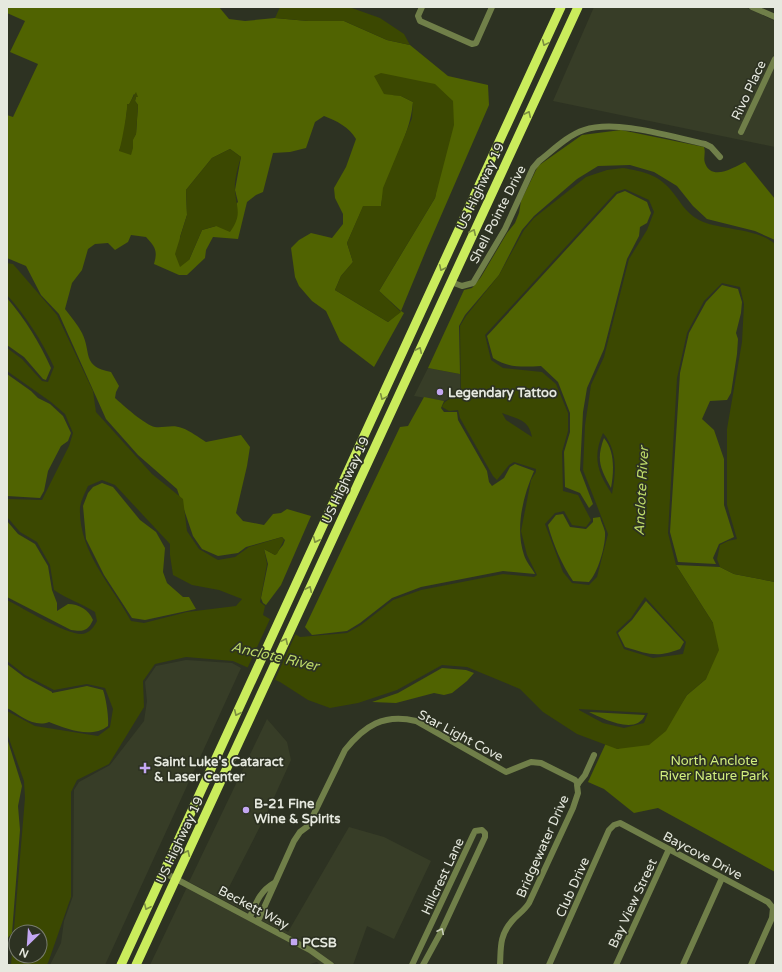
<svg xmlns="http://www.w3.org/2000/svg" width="782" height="972" font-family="'Varela Round',sans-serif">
<rect width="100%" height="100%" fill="#2d3222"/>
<path fill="#373d27" d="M594 7H745L775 21V53L738 133 742 135 775 65V147L553 101Z
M428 368 460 374V394L444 401 414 396Z
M186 660 232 663 241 668 105 965H50L61 943 64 921 73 896 74 790 79 782 110 765 144 721 147 701 145 682 156 666Z
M267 719 287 742 291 760 267 813 226 893 251 909 249 913 189 882Z
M349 827 384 837 431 861 394 939 367 926 353 965H336L311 947 261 920 263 916 288 932Z
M187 887 309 952 326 965H320L317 962 307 965H150Z"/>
<path fill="#506301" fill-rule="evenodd" d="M7 7H219L229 19 245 21 275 18 308 21H344L387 40 410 45 448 76 488 85 489 105 427 248 401 311 404 313 374 367 340 341 326 311 312 301 299 286 295 277 291 248 299 240 311 233 332 238 343 224V214L335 198 334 188 346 167 356 139C349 127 337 121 324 116L315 122 306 148 290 152 273 153 263 192 256 195 247 202 238 239 213 237 206 250 205 258 187 275H179L154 264C158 250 155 247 146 237L131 235 128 242 115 250 108 243 95 244 88 249 82 270 72 283 65 309C71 317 78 325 82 333 92 353 81 366 111 372L119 386 116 392 115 398C123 405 145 425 155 427 164 428 173 424 182 428 191 431 199 438 206 442L241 435 250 447 247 466 236 513 243 521 264 525 273 514 281 513 287 509 311 516 281 585 266 605 263 603 261 598 268 564 264 549 275 555 283 545 285 540 282 537 246 547 238 553 218 556 202 549 193 536 177 489 138 455 106 419 59 314 41 295 26 266 7 258V115L13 117 38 64 10 52 25 21 7 13ZM134 94 137 97H136L135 101 138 105 136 134 132 140V147L123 151H119L124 138 127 110ZM384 94 453 101 435 198 379 291 401 311 388 322 335 290 341 276 353 262 347 243 363 207 381 206C386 170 410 139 413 102L401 96ZM230 149 241 157 235 190 238 202 216 226 202 230 189 260 180 237 187 215 186 190 212 158Z
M621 130 704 147C706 153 703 158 705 163 712 182 734 167 745 162L775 199V240L755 231 707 219 693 206 677 186 654 172 630 165 598 166 577 179 534 216 522 230 499 275 465 315 459 326 460 374 428 368 464 290 472 288 481 277 507 233 515 223 519 213 521 201 538 166 582 135Z
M625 191 647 202 651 213 647 223 640 227 639 236 627 259 604 349 587 388 583 412 580 470 593 504 589 508 580 493 565 487 564 452 570 432V413L558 382 541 366C523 367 508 368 493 358L487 336 617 194Z
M722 285 738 289 742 302 741 313 736 333 738 339 737 354 731 393 727 400 710 401 702 419 714 430 724 459V505L734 537 719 544 713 558 716 564 678 562 670 532 680 373 689 333 706 302Z
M7 298C25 319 40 343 51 368L46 380 43 379 24 357 7 345Z
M7 374 31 391 38 398 50 404 63 416 71 433 68 441 61 446 48 471 44 491 40 498 7 496Z
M424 397 444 401 441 408 444 412H457L458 420 487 471 489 482 492 486 504 478 510 467 515 464 534 471C523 496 515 528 524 555 526 562 532 568 535 574L503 571 421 587 392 598 360 623 347 631 312 635 305 627 400 427 408 426Z
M604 438C615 451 614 471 611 488 600 468 596 460 604 438Z
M102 483 113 487 140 520 156 532 165 548 163 572 167 583 183 597H189L196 609 145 620 132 618 104 575 86 539 83 506 88 493 93 487Z
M563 514 570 527 586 529 593 522V518L600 517C601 522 604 527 605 532 606 545 598 573 589 582L573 581C562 565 553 544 548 525L556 515Z
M7 521 18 534 35 544 48 566 52 590 57 603V611L68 604C79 604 89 610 93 620 88 631 83 632 71 630L7 597Z
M676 565 720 567 734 574 775 582V872L658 808 634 813 604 789 588 782 606 743 618 749 679 707 687 695 706 679 713 623Z
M646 601 684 642 680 649C657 658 648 654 625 647L618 633 632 620Z
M7 664 24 677 52 692V693L87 686 103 690C106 698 109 718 108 726 91 739 67 729 49 722 34 728 20 715 7 708Z
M442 668 466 670 474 673 467 681 452 693 444 695 434 693 396 703 372 702 398 693Z
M589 712 645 715C636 736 602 718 589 712Z
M7 738 22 786 18 806 20 830 12 933 7 939Z"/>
<path fill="#3b4801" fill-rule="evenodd" d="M280 7H349L380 18 404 34 410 45 387 40 344 21H308L275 18Z
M381 73 435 84 453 101 454 125 435 198 379 291 401 312 388 322 335 290 341 276 353 262 347 243 363 206H381L383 188 412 118 413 102 401 96 384 94 374 76Z
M136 92 138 97H136L135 101 138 105 136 134 133 140V148L131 155 119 151C121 147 128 109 127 104H129Z
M230 149 241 157C238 167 234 180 235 191 237 210 242 215 230 232L216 226 202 230 189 260 180 267 175 254 187 215 186 190 212 158Z
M623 168C641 171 657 174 670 189 679 199 685 213 699 220 718 230 758 228 775 244V582L734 574 720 567 717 559 720 545 728 541 737 539 727 505V429L742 342 744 304 740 287 722 283 704 301 687 333 677 378 668 533 676 565 713 623 719 650 706 679 687 695 666 731 649 745 617 749 577 734 543 712 520 689 467 667 442 665 397 690 358 703 330 708 308 700 280 682 233 661 186 657 155 664 143 681 144 707 109 764 77 780 71 792V897L48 963 46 965H11L25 798 24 781 7 733V711L35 726 98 736 110 727 113 709 105 688 87 684 54 690 25 675 7 661V600C23 608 65 634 81 634 89 634 94 627 97 621L95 612C81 603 69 600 54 590L50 565 37 542 20 532 7 517V499L42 500 69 446 73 433 65 414 51 402 7 371V348L22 359 42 381 48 382 54 367C42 341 26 316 7 295V263L13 264 57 315 93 391 96 412 152 474 183 499 187 531 199 549 218 560 235 557 249 547 282 537 284 540 277 554 275 555 264 549 267 564 260 602 265 606 263 615 300 637 347 633 361 625 393 600 421 590 503 574 534 577 537 575 527 555 521 531 531 480 536 472V469L514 462 509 465 497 480 493 476 460 418 458 410 449 411 442 407C444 399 454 398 461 395L460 326 466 316 499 275 524 230 534 218 586 177 607 170ZM625 189 649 200 654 212 647 230 629 259 604 357 591 385 585 425 583 470 608 534 597 577 589 585 572 583 563 572 545 524 555 513 564 511 572 525 586 527 591 520 578 495 563 491 562 452 568 431V413L556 384 542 372 503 368 491 360 485 335 616 192ZM502 413C517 419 529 419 532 437L506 420ZM603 433C618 451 616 472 612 494 598 473 592 458 603 433ZM102 480 115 485 170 544V555L173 575 192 585 219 590 242 599 236 606 187 612 144 623 131 621C111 584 78 551 80 507 81 500 85 493 88 486ZM645 597 686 642 683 654 653 658 624 649 616 632 631 618ZM579 710V709L648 713 644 723 624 728 603 723ZM16 932H40V956H16Z"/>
<path fill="#2d3222" d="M270 619 296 633 274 682 247 669Z"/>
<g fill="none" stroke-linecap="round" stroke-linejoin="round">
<path stroke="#707f49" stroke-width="6" d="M422 7 418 16 420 21 472 44 476 43 492 7
M752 7 775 17
M741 132 775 59
M451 282 462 286 473 283 505 229 533 168 539 161C552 151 568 135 584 130 617 119 671 137 705 144L711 147 720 157
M163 872 310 950 331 965
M250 917C256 903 260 891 274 883
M258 921 294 841 300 832 308 826 345 750C364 726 384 713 416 721L506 772 531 762 541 763 575 780 578 784
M412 965 473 835 475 831 482 830 485 833V837L441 932 423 965
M500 965C501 948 499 936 512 921 518 914 524 911 529 903L573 808 578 793 577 785 585 775 594 755
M549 965 609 830 614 825 620 823 768 902 773 908 772 918 751 965
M616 965 669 849
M683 965 722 878"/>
<path stroke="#caec5c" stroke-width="9" d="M121 965 561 7
M136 965 578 7"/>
</g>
<defs><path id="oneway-chevron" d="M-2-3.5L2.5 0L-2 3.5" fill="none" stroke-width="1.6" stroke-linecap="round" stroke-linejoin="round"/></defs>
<g stroke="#7c8f3f">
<use href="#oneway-chevron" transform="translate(545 43) rotate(114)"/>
<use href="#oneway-chevron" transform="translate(528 114) rotate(-65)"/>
<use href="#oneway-chevron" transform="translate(473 232) rotate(-65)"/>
<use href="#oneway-chevron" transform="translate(442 268) rotate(115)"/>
<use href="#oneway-chevron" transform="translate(419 350) rotate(-65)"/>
<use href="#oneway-chevron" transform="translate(383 397) rotate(115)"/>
<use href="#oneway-chevron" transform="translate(316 540) rotate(115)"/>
<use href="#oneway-chevron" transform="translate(309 589) rotate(-65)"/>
<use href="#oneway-chevron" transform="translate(285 641) rotate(-65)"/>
<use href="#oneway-chevron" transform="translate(237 713) rotate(115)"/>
<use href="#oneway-chevron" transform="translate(187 853) rotate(-65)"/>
<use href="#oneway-chevron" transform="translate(147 907) rotate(115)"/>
</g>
<use stroke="#c8ceba" href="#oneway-chevron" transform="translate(441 931) rotate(-64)"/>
<g fill="#c3a7f2" stroke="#2d3222" stroke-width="1.5">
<circle cx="440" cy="392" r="4"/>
<path d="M143 762h4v4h4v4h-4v4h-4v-4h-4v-4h4z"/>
<circle cx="246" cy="810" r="4"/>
<rect x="290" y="938" width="8" height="8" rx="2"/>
</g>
<g text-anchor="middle" stroke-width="3.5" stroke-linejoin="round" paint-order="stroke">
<g font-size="13" fill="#e6e9df" stroke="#2d3222">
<text transform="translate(748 90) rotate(-65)" y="5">Rivo Place</text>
<text transform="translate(480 186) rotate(-65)" y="5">US Highway 19</text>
<text transform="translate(497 214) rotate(-63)" y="5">Shell Pointe Drive</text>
<text transform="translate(345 480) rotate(-65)" y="5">US Highway 19</text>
<text transform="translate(461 735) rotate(28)" y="5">Star Light Cove</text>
<text transform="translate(179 840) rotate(-65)" y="5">US Highway 19</text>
<text transform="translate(542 846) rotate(-66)" y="5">Bridgewater Drive</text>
<text transform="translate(703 855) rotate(28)" y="5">Baycove Drive</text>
<text transform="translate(442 876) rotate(-65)" y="5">Hillcrest Lane</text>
<text transform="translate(572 887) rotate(-66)" y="5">Club Drive</text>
<text transform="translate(632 903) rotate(-65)" y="5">Bay View Street</text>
<text transform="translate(254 907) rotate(28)" y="5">Beckett Way</text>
</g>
<g font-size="13" font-weight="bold" fill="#e6e9df" stroke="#2d3222" text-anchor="start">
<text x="448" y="397">Legendary Tattoo</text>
<text x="154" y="766">Saint Luke's Cataract<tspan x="154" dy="15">&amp; Laser Center</tspan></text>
<text x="254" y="808">B-21 Fine<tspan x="254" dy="15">Wine &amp; Spirits</tspan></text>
<text x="302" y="947">PCSB</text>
</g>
<g font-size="13" fill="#d2ef7e" stroke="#2d3222">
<text x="714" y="765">North Anclote<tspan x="714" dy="15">River Nature Park</tspan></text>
</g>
<g font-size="14" font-style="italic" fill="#bbd867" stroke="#2d3222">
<text transform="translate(641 491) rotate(-87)" y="5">Anclote River</text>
<text transform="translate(275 656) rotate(13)" y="5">Anclote River</text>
</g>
</g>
<rect width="782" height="972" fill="none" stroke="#e6e9df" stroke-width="16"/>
<g transform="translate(28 944) rotate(205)"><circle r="19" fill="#2d3222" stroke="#777b6e"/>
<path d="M0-3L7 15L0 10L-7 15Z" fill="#c3a7f2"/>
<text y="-6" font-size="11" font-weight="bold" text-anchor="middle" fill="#e6e9df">N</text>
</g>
</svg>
